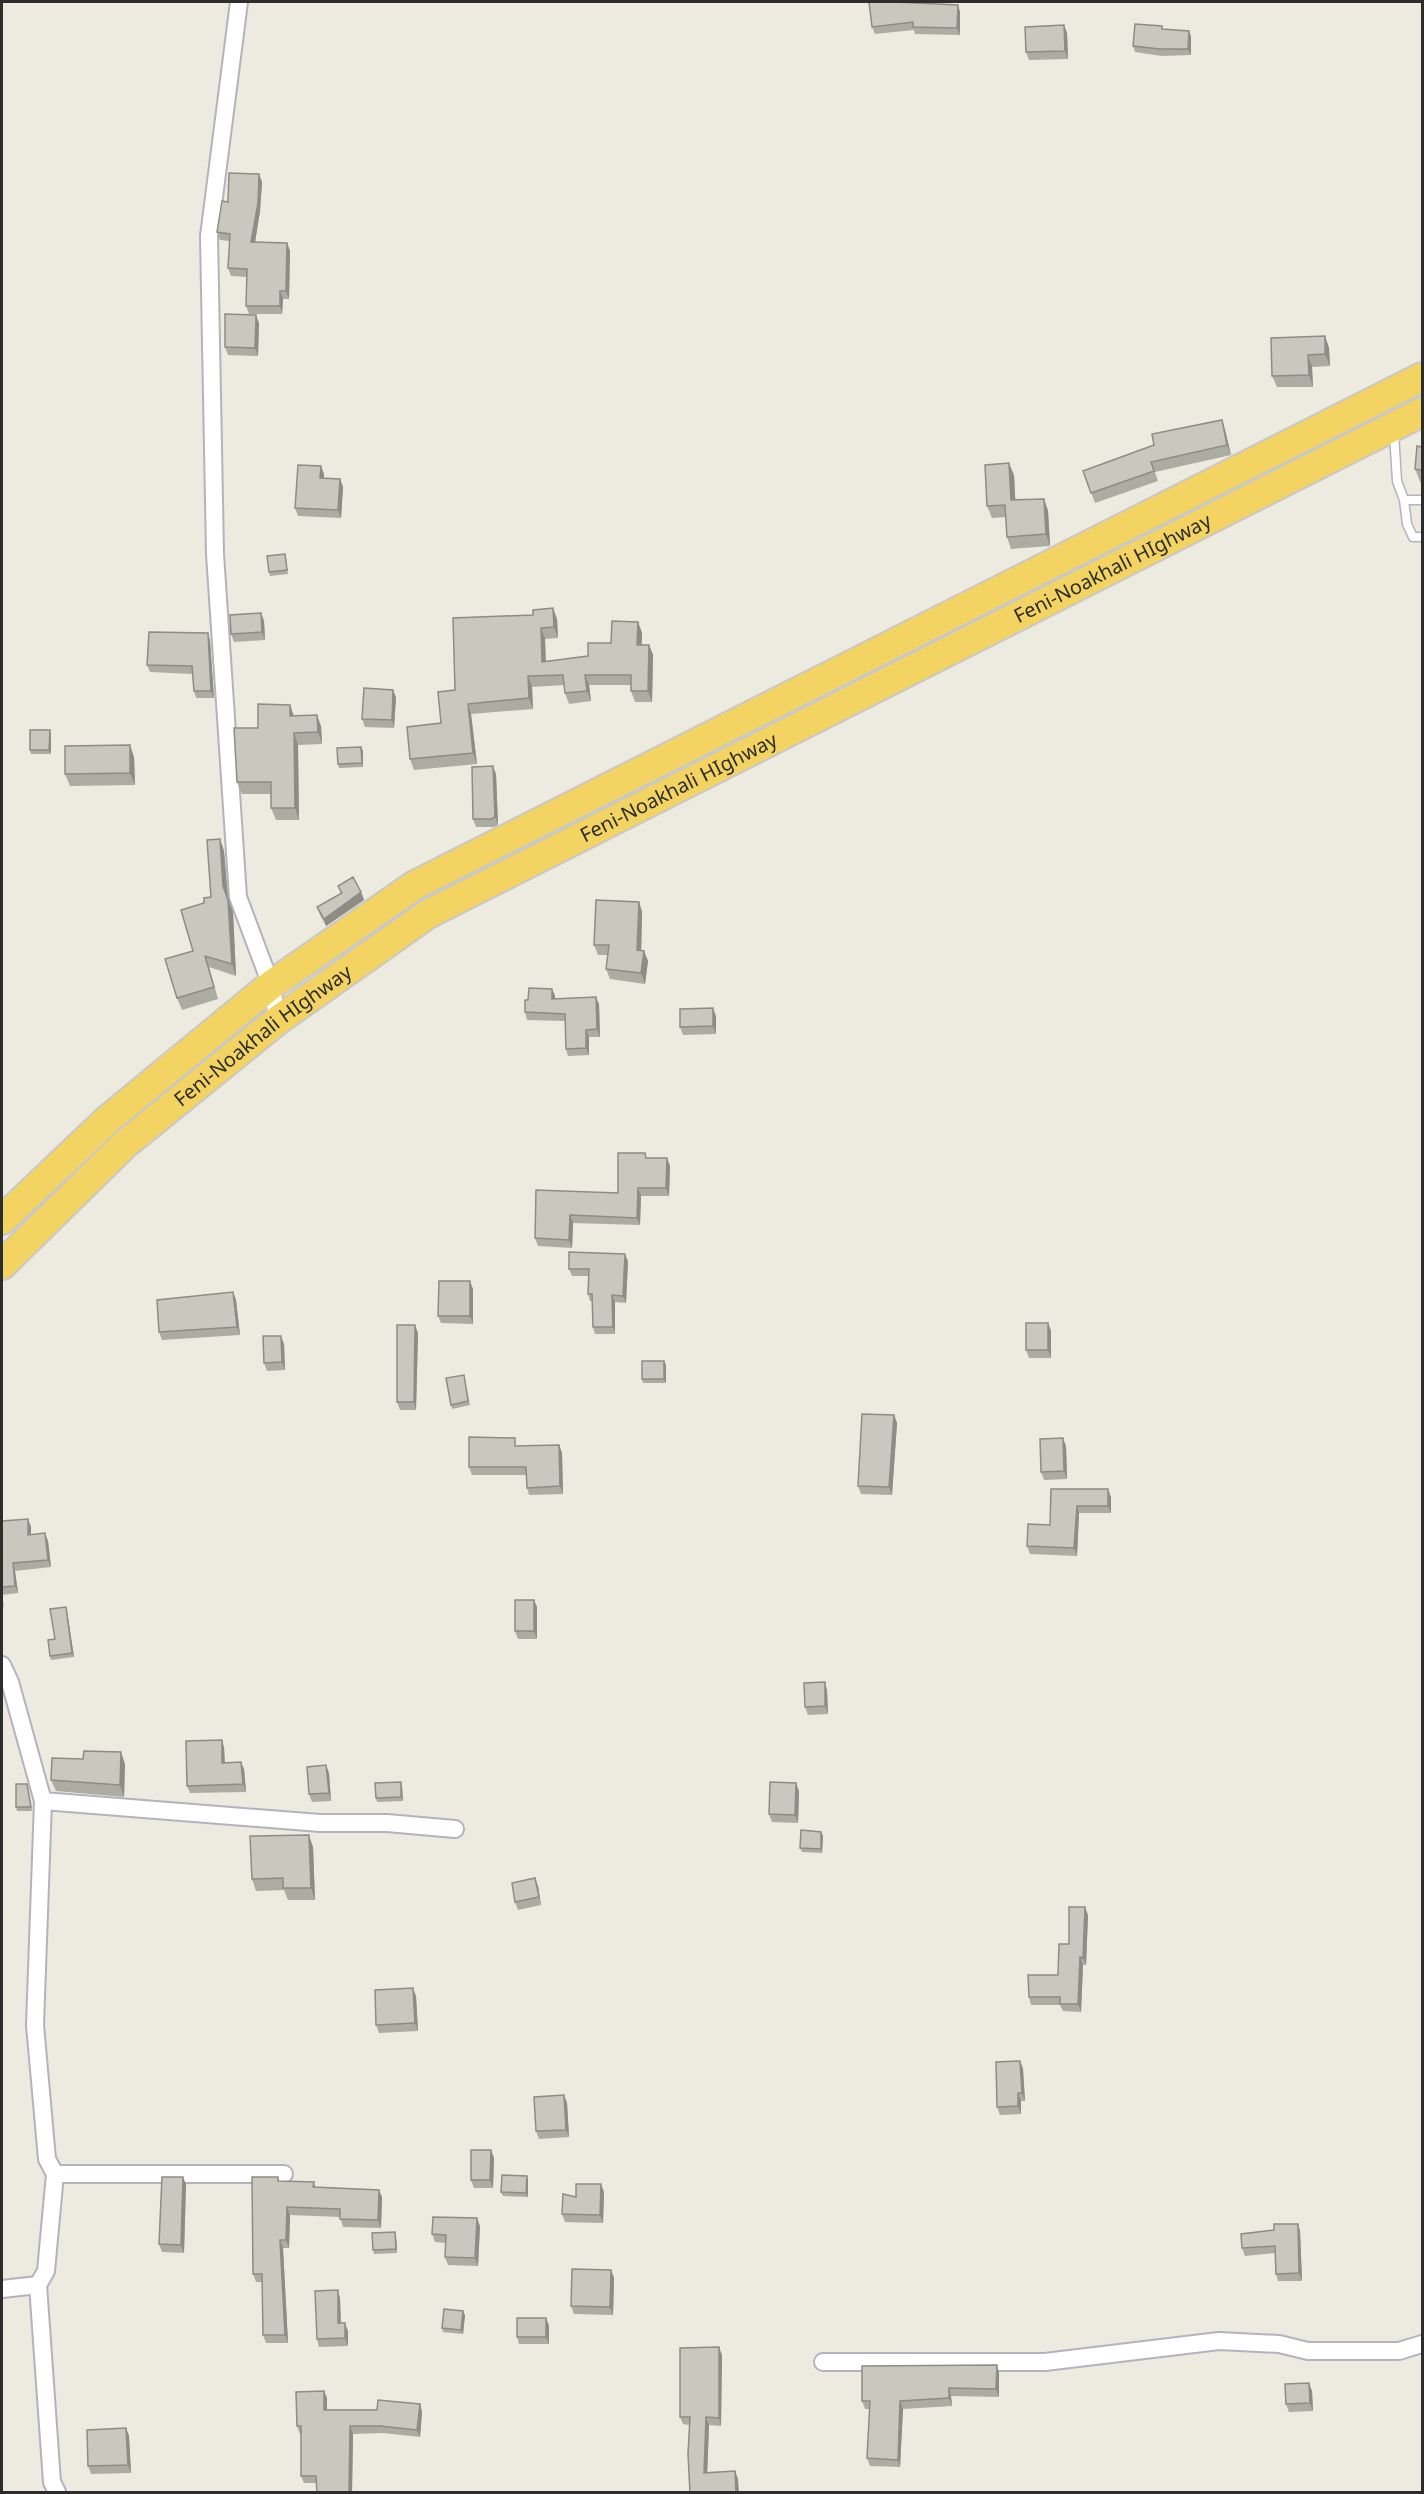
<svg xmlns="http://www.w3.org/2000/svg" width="1424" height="2494" font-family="'Noto Sans',sans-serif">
<rect width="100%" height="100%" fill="#edeae0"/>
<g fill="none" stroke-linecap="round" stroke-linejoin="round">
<defs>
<path id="service" d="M1394 433 1397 481 1404 500 1407 524 1413 537H1422
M1404 500H1422"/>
<path id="minor" d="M239 2 209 236 215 554 238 897 271 985 278 1020
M2 1665 10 1682 43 1801 35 2025 47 2159 55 2174 46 2271 38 2285 52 2482 57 2492
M43 1801 320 1823H387L455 1829
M55 2174H284
M2 2289 38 2285
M823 2362H1045L1219 2341 1279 2344 1308 2351H1399L1422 2344"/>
<g id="trunk">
<path d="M2 1220 107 1120 271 985 415 885 1422 377"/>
<path id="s1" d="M2 1265 124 1145 278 1020 428 914 1422 412"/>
</g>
</defs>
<use href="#service" stroke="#b3b3bf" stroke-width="11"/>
<use href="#minor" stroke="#b3b3bf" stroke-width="20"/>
<use href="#trunk" stroke="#c8c8c8" stroke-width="32"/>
<use href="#service" stroke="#fff" stroke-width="8"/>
<use href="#minor" stroke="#fff" stroke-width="16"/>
<use href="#trunk" stroke="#f3d362" stroke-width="28"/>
</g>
<path fill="#adaca3" d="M869 2H898L958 5 960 12V35L915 34 914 30 875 34 872 27Z
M1064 25 1067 33 1068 59 1029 60 1026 52Z
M1163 30 1189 31 1191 37V55L1162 56 1135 52 1133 46Z
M259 174 262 182 260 211 255 242 287 243 290 251 289 299H283L282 314H249L246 306 247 277 231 276 228 268 230 241 220 240 217 232 228 202Z
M259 323 258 356 228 355 225 347Z
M1325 336 1329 348 1330 366 1312 367 1313 387H1277L1272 376Z
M1222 420 1225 430 1231 455 1155 472 1158 481 1095 503 1083 471Z
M1422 447V484H1421L1415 469Z
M324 474V478L340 479 343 487 341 518 298 516 295 508Z
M1014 475 1015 500 1044 499 1048 511 1050 546 1011 549 1007 537 1006 517 992 518 987 506Z
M286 558 288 574 270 576 269 572Z
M553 608 557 619 558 638 545 639 546 661 588 656 611 643 638 622 642 633V645H649L653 655 652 702H635L631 691V685H589L591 701 569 704 565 693 564 685 532 687 533 709 471 714 477 764 414 770 410 759 441 723 455 690 533 615Z
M261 613 264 621 265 640 234 642 231 634Z
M208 633 210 641 214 698H196L194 691 193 674 150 672 147 665Z
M396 697 394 728 365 727 362 719Z
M290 705 294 716 321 726 322 744 298 745 299 820H276L271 808V794H242L237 782 258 728Z
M51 734V754H31L30 750Z
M361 747 363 751V767L339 768 338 764Z
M134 757 135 785 70 786 65 774Z
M496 774 498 825 494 827H476L473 819Z
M220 839 224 851 228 898 233 912 236 976 209 967 218 999 182 1010 177 998 193 951 204 903 211 897Z
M338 886 361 892 364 900 326 926 320 915 317 907 341 894Z
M639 902 642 912 641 950 644 951 648 961 645 984 610 979 606 969 608 955H598L594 945Z
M552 989 555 996V999L599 1004 600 1037H589V1055L568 1056 566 1049 565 1021 527 1020 525 1012 528 1000Z
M716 1016V1034L683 1035 680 1027Z
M647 1158H667L670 1166 669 1196H641L640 1225 573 1223 572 1248 538 1246 535 1238 536 1190 618 1193Z
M628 1261 626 1303 615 1302V1334H595L593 1327 592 1301H590L588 1294V1276H572L569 1269Z
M473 1289V1324L441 1323 438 1316Z
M233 1292 236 1300 240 1335 162 1340 159 1332Z
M1048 1323 1051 1331V1358H1029L1026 1350Z
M418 1333 416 1410H400L397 1402Z
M284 1344 285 1370 267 1371 264 1363Z
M666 1365V1383H643L642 1379Z
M465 1379 470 1405 452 1409 451 1405Z
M894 1415 897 1423 892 1495 861 1494 858 1486Z
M559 1445 562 1453 563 1494 529 1495 527 1488 526 1475H472L469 1467 518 1446Z
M1066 1446 1067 1479 1044 1480 1041 1472Z
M1051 1489 1111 1497V1513H1079L1077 1556 1030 1554 1027 1546 1050 1525Z
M28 1519 31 1527V1535L48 1541 51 1567 15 1571 18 1593 2 1595 4 1607H2V1521Z
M537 1607V1639H518L515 1631Z
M67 1611 74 1657 51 1660 50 1656 55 1639Z
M827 1690 828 1714 808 1715 805 1707Z
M224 1747 225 1763 244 1769 246 1792 190 1793 187 1786Z
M125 1764 124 1797 56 1791 51 1780Z
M329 1773 331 1801 312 1802 309 1794Z
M402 1786 403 1801 377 1802 376 1798Z
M28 1788 32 1811H17L16 1807Z
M799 1791 798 1823 772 1822 769 1814Z
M821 1832 823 1836 822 1853 802 1852 800 1848Z
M313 1847 315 1900H288L284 1890 256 1891 252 1879Z
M538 1886 541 1905 518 1910 515 1902Z
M1088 1915 1086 1965H1083L1081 2012 1063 2011 1060 2005H1031L1029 1997 1058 1975 1069 1944Z
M416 1996 418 2031 379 2033 376 2025Z
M1020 2061 1023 2069 1025 2101H1021V2114L1000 2115 997 2107Z
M564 2095 567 2103 569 2137 539 2139 536 2131Z
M491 2150 494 2158 493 2188H474L471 2180Z
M527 2176 528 2180V2197L503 2196 501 2192Z
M278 2177 279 2181 314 2182 316 2187 382 2197 381 2228 343 2227 340 2217 290 2215 289 2248H283L288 2343H266L263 2335 262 2282H256L253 2274Z
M186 2184 184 2253 162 2252 159 2244Z
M604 2192 603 2223 565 2222 562 2214 576 2197Z
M1298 2224 1300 2231 1302 2281H1278L1276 2274 1275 2253 1245 2256 1242 2248 1274 2230Z
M480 2226 478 2266 448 2265 445 2257 446 2243 435 2242 432 2234Z
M396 2236 397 2253 374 2254 373 2250Z
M611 2270 614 2278 613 2315 574 2314 571 2306Z
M340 2298 341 2323 348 2331V2346L319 2347 317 2339Z
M465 2315 463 2334 443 2332 442 2328Z
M546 2318 549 2326V2344H519L517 2337Z
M722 2355 721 2426 709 2425 707 2472 735 2471 738 2479 690 2493 689 2425 683 2424 680 2417Z
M999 2373V2397L951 2396 952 2406 903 2409 900 2467 870 2466 867 2458 870 2409H865L862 2401Z
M324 2391 327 2398V2410H377L420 2404 422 2412 420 2437 383 2433 353 2434 352 2493H317V2483H304L301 2476V2434H300L297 2426Z
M1312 2391 1313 2411 1289 2412 1286 2404Z
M126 2428 129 2436 131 2473 91 2474 88 2466Z"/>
<path fill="#8d8c85" d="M958 5 960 12V35L957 28Z
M1064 25 1067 33 1068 59 1065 51Z
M1189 31 1191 37V55L1188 49Z
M259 174 262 182 260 211 254 249 251 242Z
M287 243 290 251 289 299 286 291Z
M280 291 283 299 282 314 280 306Z
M256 315 259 323 258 356 255 348Z
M1325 336 1329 348 1330 366 1325 354Z
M1308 355 1312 367 1313 387 1309 375Z
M1222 420 1225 430 1231 455 1227 445Z
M1009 463 1014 475 1016 512 1011 500Z
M321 466 324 474 323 486 320 478Z
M340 479 343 487 341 518 338 510Z
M1044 499 1048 511 1050 546 1046 534Z
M553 608 557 619 558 638 554 627Z
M261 613 264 621 265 640 262 632Z
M638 622 642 633 641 655 637 645Z
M541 628 545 639 546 672 542 662Z
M208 633 210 641 214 698 211 691Z
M649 645 653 655 652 702 648 691Z
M585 675 589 685 591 701 587 691Z
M528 676 532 687 533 709 529 698Z
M393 690 396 697 394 728 392 720Z
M468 704 471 714 477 764 473 753Z
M290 705 294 717 290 716Z
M317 715 321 726 322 744 318 732Z
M50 730 51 734V754L49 750Z
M294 733 298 745 299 820 295 808Z
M130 745 134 757 135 785 130 773Z
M361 747 363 751V767L362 763Z
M493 766 496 774 498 825 495 817Z
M220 839 224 851 228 898 233 912 236 976 232 964 223 886Z
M361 892 364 900 326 926 324 919Z
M639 902 642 912 641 960 637 950Z
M644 951 648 961 645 984 641 973Z
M552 989 555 996V1006L552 999Z
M596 997 599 1004 600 1037 597 1029Z
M713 1008 716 1016V1034L713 1026Z
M586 1030 589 1037V1055L586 1048Z
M667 1158 670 1166 669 1196 666 1188Z
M638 1188 641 1196 640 1225 637 1218Z
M570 1215 573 1223 572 1248 569 1240Z
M625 1254 628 1261 626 1303 623 1296Z
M470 1281 473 1289V1324L470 1316Z
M233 1292 236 1300 240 1335 237 1327Z
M612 1295 615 1302V1334L613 1327Z
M1048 1323 1051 1331V1358L1048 1350Z
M415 1325 418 1333 416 1410 414 1402Z
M281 1336 284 1344 285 1370 282 1362Z
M664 1361 666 1365V1383L664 1379Z
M894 1415 897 1423 892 1495 889 1487Z
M1063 1438 1066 1446 1067 1479 1064 1471Z
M559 1445 562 1453 563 1494 560 1486Z
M1108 1489 1111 1497V1513L1108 1506Z
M1077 1506 1079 1513 1077 1556 1074 1548Z
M28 1519 31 1527V1543L28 1535Z
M45 1533 48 1541 51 1567 48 1560Z
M13 1563 15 1571 18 1593 15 1586Z
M534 1600 537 1607V1639L534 1631Z
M66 1607 67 1611 74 1657 72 1653Z
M825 1682 827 1690 828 1714 825 1706Z
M222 1740 224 1747 225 1770 222 1763Z
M121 1752 125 1764 124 1797 120 1785Z
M241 1762 244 1769 246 1792 243 1784Z
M326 1765 329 1773 331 1801 329 1793Z
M401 1782 402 1786 403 1801 401 1797Z
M796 1783 799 1791 798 1823 795 1815Z
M821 1832 823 1836 822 1853 821 1849Z
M309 1835 313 1847 315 1900 311 1888Z
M535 1878 538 1886 541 1905 539 1897Z
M1085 1907 1088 1915 1086 1965 1083 1958Z
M1080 1957 1083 1965 1081 2012 1078 2004Z
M413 1988 416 1996 418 2031 415 2023Z
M1020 2061 1023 2069 1025 2101 1022 2093Z
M1018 2093 1021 2101V2114L1018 2106Z
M564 2095 567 2103 569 2137 566 2130Z
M491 2150 494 2158 493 2188 490 2180Z
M527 2176 528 2180V2197L526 2193Z
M183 2177 186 2184 184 2253 181 2245Z
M601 2184 604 2192 603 2223 600 2215Z
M379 2190 382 2197 381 2228 378 2220Z
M287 2207 290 2215 289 2248 286 2240Z
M477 2218 480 2226 478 2266 475 2258Z
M1298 2224 1300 2231 1302 2281 1299 2273Z
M395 2232 396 2236 397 2253 396 2249Z
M280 2240 283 2248 288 2343 285 2335Z
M611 2270 614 2278 613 2315 610 2307Z
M338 2290 340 2298 341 2331 338 2323Z
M463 2311 465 2315 463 2334 461 2330Z
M546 2318 549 2326V2344L546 2337Z
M345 2323 348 2331V2346L345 2338Z
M719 2347 722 2355 721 2426 719 2418Z
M997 2365 999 2373V2397L996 2389Z
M1309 2383 1312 2391 1313 2411 1310 2403Z
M949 2388 951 2396 952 2406 949 2398Z
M324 2391 327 2398V2418L324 2410Z
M900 2401 903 2409 900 2467 898 2460Z
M420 2404 422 2412 420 2437 417 2430Z
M706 2417 709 2425 707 2480 704 2473Z
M350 2426 353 2434 352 2493H349Z
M126 2428 129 2436 131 2473 128 2465Z
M735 2471 738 2479 739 2493H736Z"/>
<path fill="#c9c8be" stroke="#8d8c85" stroke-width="1.5" d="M869 2H896L958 5 957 28 913 27V22L872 27Z
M1135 24 1162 26V29L1189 31 1188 49H1160L1133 46Z
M1064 25 1065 51 1026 52 1025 27Z
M229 173 259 174 258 203 251 242 287 243 286 291H280V306H246L247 269 228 268 230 234 217 232 222 201 228 202Z
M225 314 256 315 255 348 225 347Z
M1325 336V354L1308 355 1309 375 1272 376 1271 338Z
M1222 420 1227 445 1151 462 1154 471 1091 493 1083 471 1154 445 1152 434Z
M1417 446 1422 447V470L1415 469Z
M1009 463 1011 500 1044 499 1046 534 1007 537 1005 505 987 506 985 465Z
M298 465 321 466 320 478 340 479 338 510 295 508Z
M285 554 287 570 269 572 267 556Z
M553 608 554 627 541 628 542 662 588 656V643H611L612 621 638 622 637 645H649L648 691H631V675H585L587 691 565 693 563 675 528 676 529 698 468 704 473 753 410 759 407 727 441 723 438 692 455 690 453 618 533 615V610Z
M261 613 262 632 231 634 230 615Z
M149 632 208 633 211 691H194L192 666 147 665Z
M364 688 393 690 392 720 362 719Z
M258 704 290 705V716L317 715 318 732 294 733 295 808H271V782H237L234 728H258Z
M30 730H50L49 750H30Z
M130 745V773L65 774V746Z
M361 747 362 763 338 764 337 748Z
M493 766 495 817 491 819H473L472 767Z
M220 839 223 886 228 900 232 964 205 956 214 987 177 998 165 959 193 951 181 910 204 903V898L211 897 207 840Z
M353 877 361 892 324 919 317 907 342 893 338 886Z
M596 900 639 902 637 950 644 951 641 973 606 969 609 945H594Z
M529 988 552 989V999L596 997 597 1029 586 1030V1048L566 1049 565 1014 525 1012V1000H528Z
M713 1008V1026L680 1027V1009Z
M618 1153H645L646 1158H667L666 1188H638L637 1218 570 1215 569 1240 535 1238 536 1190 618 1193Z
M569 1252 625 1254 623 1296 612 1295 613 1327H593L592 1294H588L589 1269H569Z
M439 1281H470V1316H438Z
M233 1292 237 1327 159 1332 157 1300Z
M1026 1323H1048V1350H1026Z
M397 1325H415L414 1402H397Z
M263 1336H281L282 1362 264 1363Z
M642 1361H664V1379H642Z
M464 1375 468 1401 451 1405 446 1378Z
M862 1414 894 1415 889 1487 858 1486Z
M469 1437 515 1438V1446L559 1445 560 1486 527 1488 526 1467H469Z
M1063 1438 1064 1471 1041 1472 1040 1439Z
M1051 1489H1108V1506H1077L1074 1548 1027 1546 1028 1524 1050 1525Z
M28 1519V1535L45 1533 48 1560 13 1563 15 1586 2 1587V1521Z
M515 1600H534V1631H515Z
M66 1607 72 1653 50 1656 48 1640 55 1639 50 1609Z
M825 1682V1706L805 1707 804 1683Z
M222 1740V1763L241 1762 243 1784 187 1786 186 1741Z
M84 1751 121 1752 120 1785 51 1780 52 1758 83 1759Z
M326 1765 329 1793 309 1794 307 1767Z
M401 1782V1797L376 1798 375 1783Z
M770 1782 796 1783 795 1815 769 1814Z
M16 1784H27L31 1807H16Z
M801 1830 821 1832V1849L800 1848Z
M309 1835 311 1888H283V1878L252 1879 250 1836Z
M535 1878 539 1897 515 1902 512 1883Z
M1069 1907H1085L1083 1958 1080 1957 1078 2004H1060V1997H1029L1028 1975H1058L1059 1944H1069Z
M413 1988 415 2023 376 2025 375 1990Z
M1020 2061 1022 2093H1018V2106L997 2107 996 2062Z
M564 2095 566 2130 536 2131 534 2097Z
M471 2150H491L490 2180H471Z
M502 2175 527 2176 526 2193 501 2192Z
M162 2177H183L181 2245 159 2244Z
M252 2177H278V2181L314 2182 313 2187 379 2190 378 2220 340 2219V2209L287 2207 286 2240H280L285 2335H263L262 2274H253Z
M576 2184H601L600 2215 562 2214 563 2194 576 2197Z
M433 2217 477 2218 475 2258 445 2257 446 2235 432 2234Z
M1274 2224H1298L1299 2273 1276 2274 1275 2246 1242 2248 1241 2234 1274 2230Z
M395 2232 396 2249 373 2250 372 2233Z
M572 2269 611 2270 610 2307 571 2306Z
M338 2290V2323H345V2338L317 2339 315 2291Z
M444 2309 463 2311 461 2330 442 2328Z
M517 2318H546V2337H517Z
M719 2347V2418L706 2417 704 2473 735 2471 736 2493H690L688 2454 690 2417H680V2348Z
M997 2365 996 2389 949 2388V2398L900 2401 898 2460 867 2458 870 2401H862V2366Z
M1309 2383 1310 2403 1286 2404 1285 2384Z
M324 2391V2410H377L378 2400 420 2404 417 2430 380 2426H350L349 2493H317L316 2476H301V2426H297L296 2392Z
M126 2428 128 2465 88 2466 87 2430Z"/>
<g text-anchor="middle" stroke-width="4.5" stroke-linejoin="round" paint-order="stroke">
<g font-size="20" fill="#2d2d2d" stroke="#fff">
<text dy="7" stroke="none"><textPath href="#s1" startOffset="1320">Feni-Noakhali HIghway</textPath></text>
<text dy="7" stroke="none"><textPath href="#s1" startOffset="834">Feni-Noakhali HIghway</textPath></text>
<text dy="7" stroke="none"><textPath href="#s1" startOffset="348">Feni-Noakhali HIghway</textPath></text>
</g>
</g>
<rect width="1424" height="2494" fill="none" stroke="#2d2d2d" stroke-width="6"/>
</svg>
